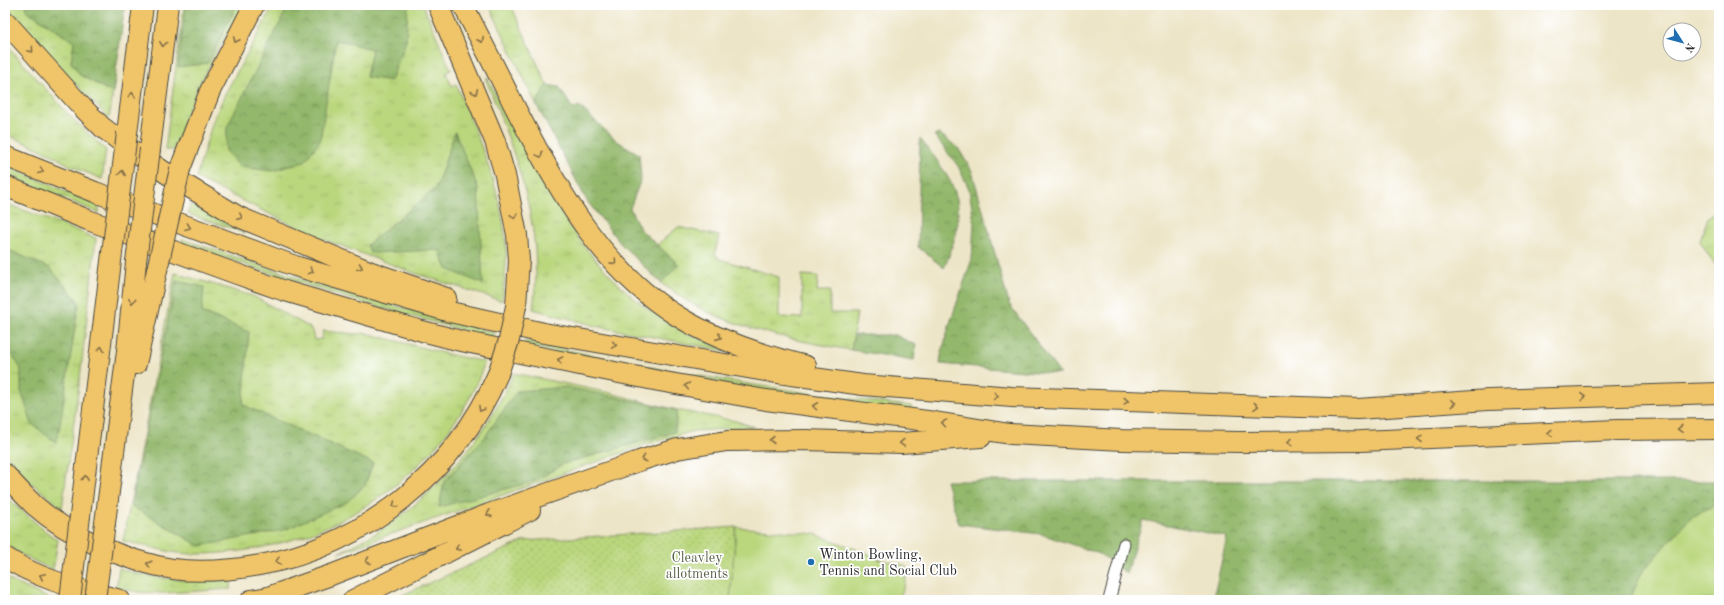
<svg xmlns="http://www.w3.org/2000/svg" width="1724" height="605" font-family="'Old Standard TT',serif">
<defs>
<pattern id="grass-tufts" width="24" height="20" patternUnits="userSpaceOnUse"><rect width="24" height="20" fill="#bad77d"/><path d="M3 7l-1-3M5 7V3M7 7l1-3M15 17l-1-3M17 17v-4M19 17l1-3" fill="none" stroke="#a0b96c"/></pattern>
<pattern id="forest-crowns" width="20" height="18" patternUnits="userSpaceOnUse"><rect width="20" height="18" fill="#93b86c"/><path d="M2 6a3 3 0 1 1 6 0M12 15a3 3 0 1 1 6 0" fill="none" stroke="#789659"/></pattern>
<pattern id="garden-dots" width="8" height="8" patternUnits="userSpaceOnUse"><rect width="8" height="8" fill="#bad77d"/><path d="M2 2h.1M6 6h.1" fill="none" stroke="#a0b96c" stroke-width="1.8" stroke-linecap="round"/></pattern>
</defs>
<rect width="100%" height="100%" fill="#fff"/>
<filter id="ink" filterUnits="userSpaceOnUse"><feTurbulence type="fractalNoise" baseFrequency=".025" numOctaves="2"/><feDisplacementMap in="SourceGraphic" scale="8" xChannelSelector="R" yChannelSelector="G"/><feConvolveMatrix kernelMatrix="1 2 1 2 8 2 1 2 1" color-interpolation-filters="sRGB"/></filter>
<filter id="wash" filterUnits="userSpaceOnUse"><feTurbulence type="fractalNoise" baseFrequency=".012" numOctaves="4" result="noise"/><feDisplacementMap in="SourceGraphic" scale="16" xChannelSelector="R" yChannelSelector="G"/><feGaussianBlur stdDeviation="0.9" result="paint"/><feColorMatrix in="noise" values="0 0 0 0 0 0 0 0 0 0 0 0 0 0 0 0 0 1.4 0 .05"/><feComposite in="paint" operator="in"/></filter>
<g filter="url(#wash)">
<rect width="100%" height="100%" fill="#ede5c7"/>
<path fill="url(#grass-tufts)" stroke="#728154" d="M5 5H26L27 10 74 42 71 62 80 75 113 93 109 118 79 88Z
M184 5H243L203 77 188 110 174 150H165Z
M274 5H423L451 70 446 73 452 86 456 84C477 136 502 189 506 246 507 264 504 283 502 301L420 275 317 237 196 178 213 121 226 92Z
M489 5H511L547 85 536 104Z
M5 43 67 113 106 150 102 179 71 166 49 153 5 134Z
M487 77C539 176 582 279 687 333 703 341 721 347 738 353L600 327 533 309C546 228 514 152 486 79Z
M5 165 99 206V213L5 174Z
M5 203 96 238 80 378 62 508 29 481 5 453Z
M190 204 245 233 188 214Z
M1719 209V268L1712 261 1700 241 1708 217Z
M678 227 719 236 715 253 719 259 779 277V317L802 318V275L818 276 817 291H830V313H857L851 350C803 342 754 333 708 312 692 305 676 293 661 283L679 265 657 245Z
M182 239 319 285 494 333 493 337 462 330 344 297 182 244Z
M175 273 253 296 309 327 312 331 314 340 322 339 323 331 356 334 366 333 443 353 485 362C479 377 473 393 465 406 407 501 305 554 195 554 171 554 147 546 123 541Z
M526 340C580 354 635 365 689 374 763 387 837 398 911 406V413L810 400 524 346Z
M514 373 610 393 677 410 736 421 754 427 694 431 650 443 338 553C350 547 364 540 376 533 437 494 485 439 514 373Z
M5 496 45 531 58 540 53 570 24 556 5 544Z
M119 568C156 580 192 582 231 580V589L164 593 138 592 116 588Z
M5 578 48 598V600H5Z"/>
<path fill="url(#forest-crowns)" stroke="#5f724c" d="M26 5H125L113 93 80 75 71 62 74 42 26 10Z
M186 5H237L208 63 178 67Z
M289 5H408L406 41 391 81 366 77 372 49 336 40 320 141 304 162 272 171 240 167 226 151 227 127Z
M547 85 559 87 573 109 579 106 617 141 639 154 641 179 630 208 640 229 679 265 661 283 621 244 587 201 536 104Z
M455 132 478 188 483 284 447 269 439 250 370 253 367 245 436 188Z
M940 134 958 148 972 171 1009 304 1060 374 940 364 941 356 950 323 972 259 974 222 969 189 958 166 934 135Z
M920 138C933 155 952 178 957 199 961 221 953 248 944 268L918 247Z
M6 249 50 268 79 302 57 443 32 424 21 391V369L5 343V250Z
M176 281 204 287 202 312 249 332 243 405 373 463 365 485 347 502 284 530 200 546 131 506Z
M854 335H895L916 345 914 360 851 350Z
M566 387 677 410 675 432 563 464 535 481 439 507 444 482 484 438 517 391Z
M946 481H1719V503L1690 518 1641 574 1630 600H1213L1227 537 1143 520 1126 573 1100 554 1041 534 959 524Z"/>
<path fill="#bad77d" stroke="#728154" d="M1719 503V600H1630L1641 574 1690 518Z
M736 527 815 534 867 553 877 559 901 564 908 568 904 587 899 600H730Z"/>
<path fill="url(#garden-dots)" stroke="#728154" d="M736 527 730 600H391L524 541Z"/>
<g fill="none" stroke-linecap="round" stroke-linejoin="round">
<path stroke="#5ac4d5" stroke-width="4.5" d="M1718 340 1719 339"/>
</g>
</g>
<g filter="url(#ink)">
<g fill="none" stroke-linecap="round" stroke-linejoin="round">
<defs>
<path id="minor" d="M1109 600 1124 544"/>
<path id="motorway" d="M438 5 495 141 505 175 517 235 519 260 516 306
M463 5C481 41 500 77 518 113 558 190 603 271 679 317 718 341 762 355 806 366
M5 21 82 107 102 127 133 151 169 175 239 217 371 272 446 298
M127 133 143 5
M150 149 168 5
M5 156 95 192 295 266 450 312 544 333 771 372 863 385 1012 397 1358 409 1488 400 1719 393
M180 169 210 91 254 5
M5 186 88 220 237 274 285 291 422 331 461 341 659 381 766 400 935 422 1010 434 1122 440 1239 442 1361 441 1617 430 1719 429
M136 364 157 270
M5 474C14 485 24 495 34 505 70 537 125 561 173 569 201 573 232 570 260 565 365 545 455 473 498 374
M80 516 112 253
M105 523 127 351 136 262
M5 557C39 580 80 589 120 600
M251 600 268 597 331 575 489 514 639 461 677 449 727 441 805 440 901 443 981 437
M353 600 530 510"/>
</defs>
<use href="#minor" stroke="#484742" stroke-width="13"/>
<use href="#motorway" stroke="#484742" stroke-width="22"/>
<use href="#minor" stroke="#fff" stroke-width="11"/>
<use href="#motorway" stroke="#f0c469" stroke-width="20"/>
<defs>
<path id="motorway-bridge" d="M112 253 127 133
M136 262 150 149
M157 270 180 169
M498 374 509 340 516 306
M70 600 80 516
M95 600 105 523"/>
</defs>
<use href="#motorway-bridge" stroke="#484742" stroke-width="22" stroke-linecap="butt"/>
<use href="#motorway-bridge" stroke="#f0c469" stroke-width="20"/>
</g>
<defs><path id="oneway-chevron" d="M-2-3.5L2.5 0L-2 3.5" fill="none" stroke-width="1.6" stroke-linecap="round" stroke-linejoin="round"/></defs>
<g stroke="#847047">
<use href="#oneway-chevron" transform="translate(236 40) rotate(117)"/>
<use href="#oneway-chevron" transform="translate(481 40) rotate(63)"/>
<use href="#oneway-chevron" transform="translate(163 44) rotate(97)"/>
<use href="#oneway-chevron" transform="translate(31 50) rotate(49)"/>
<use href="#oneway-chevron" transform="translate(475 92) rotate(68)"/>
<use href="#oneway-chevron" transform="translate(132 95) rotate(-83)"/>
<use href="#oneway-chevron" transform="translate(540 155) rotate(62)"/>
<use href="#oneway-chevron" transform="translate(41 171) rotate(22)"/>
<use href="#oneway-chevron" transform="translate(122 173) rotate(-83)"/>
<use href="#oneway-chevron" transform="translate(514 216) rotate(80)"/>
<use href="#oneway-chevron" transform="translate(240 217) rotate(26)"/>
<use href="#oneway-chevron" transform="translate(188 227) rotate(21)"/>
<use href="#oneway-chevron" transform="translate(614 262) rotate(48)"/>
<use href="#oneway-chevron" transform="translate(360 267) rotate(22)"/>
<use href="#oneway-chevron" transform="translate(311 271) rotate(17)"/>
<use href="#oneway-chevron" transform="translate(132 301) rotate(96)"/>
<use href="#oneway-chevron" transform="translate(719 337) rotate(24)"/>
<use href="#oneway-chevron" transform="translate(614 345) rotate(9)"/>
<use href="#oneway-chevron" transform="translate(101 349) rotate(-83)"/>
<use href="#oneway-chevron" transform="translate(560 360) rotate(-169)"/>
<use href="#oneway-chevron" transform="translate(687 386) rotate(-170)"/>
<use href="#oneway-chevron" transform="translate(996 396) rotate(5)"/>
<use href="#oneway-chevron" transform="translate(1583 397) rotate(-2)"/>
<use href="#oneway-chevron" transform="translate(1126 401) rotate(2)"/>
<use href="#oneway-chevron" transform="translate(1453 403) rotate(-4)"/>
<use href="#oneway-chevron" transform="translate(815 406) rotate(-173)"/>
<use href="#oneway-chevron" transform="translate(1256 406) rotate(2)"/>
<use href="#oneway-chevron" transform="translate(481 409) rotate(120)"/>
<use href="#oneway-chevron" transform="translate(944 423) rotate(-170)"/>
<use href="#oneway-chevron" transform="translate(1680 429) rotate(179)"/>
<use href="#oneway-chevron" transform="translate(1550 433) rotate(177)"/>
<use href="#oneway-chevron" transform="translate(1420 439) rotate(178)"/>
<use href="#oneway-chevron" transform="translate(772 440) rotate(-180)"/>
<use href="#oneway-chevron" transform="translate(1290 442) rotate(180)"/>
<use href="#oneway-chevron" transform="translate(902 443) rotate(178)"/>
<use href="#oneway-chevron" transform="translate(644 459) rotate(163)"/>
<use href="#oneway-chevron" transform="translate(85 478) rotate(-83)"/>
<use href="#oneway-chevron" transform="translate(395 505) rotate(143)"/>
<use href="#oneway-chevron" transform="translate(489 514) rotate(160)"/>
<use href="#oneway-chevron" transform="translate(458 548) rotate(153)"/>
<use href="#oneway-chevron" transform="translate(278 561) rotate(166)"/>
<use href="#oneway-chevron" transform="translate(368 561) rotate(159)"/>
<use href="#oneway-chevron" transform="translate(149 564) rotate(-164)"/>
<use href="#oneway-chevron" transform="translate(42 576) rotate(-155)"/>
</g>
</g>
<circle fill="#1f6fb2" stroke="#fff" stroke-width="1.5" cx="811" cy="562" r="4"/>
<g text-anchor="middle" stroke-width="3.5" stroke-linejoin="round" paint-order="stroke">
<g font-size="14" fill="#2b2b2b" stroke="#fff" text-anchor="start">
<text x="819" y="559">Winton Bowling,<tspan x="819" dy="16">Tennis and Social Club</tspan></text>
</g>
<g font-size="14" fill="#565f44" stroke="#fff">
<text x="697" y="562">Cleavley<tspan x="697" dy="16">allotments</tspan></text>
</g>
</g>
<rect width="1724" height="605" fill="none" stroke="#fff" stroke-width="20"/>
<g transform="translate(1682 42) rotate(126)"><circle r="19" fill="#ffffff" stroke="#aaaaaa"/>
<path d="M0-3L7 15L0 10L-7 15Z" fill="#1f6fb2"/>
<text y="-6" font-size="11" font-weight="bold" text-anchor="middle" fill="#2b2b2b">N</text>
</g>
</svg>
